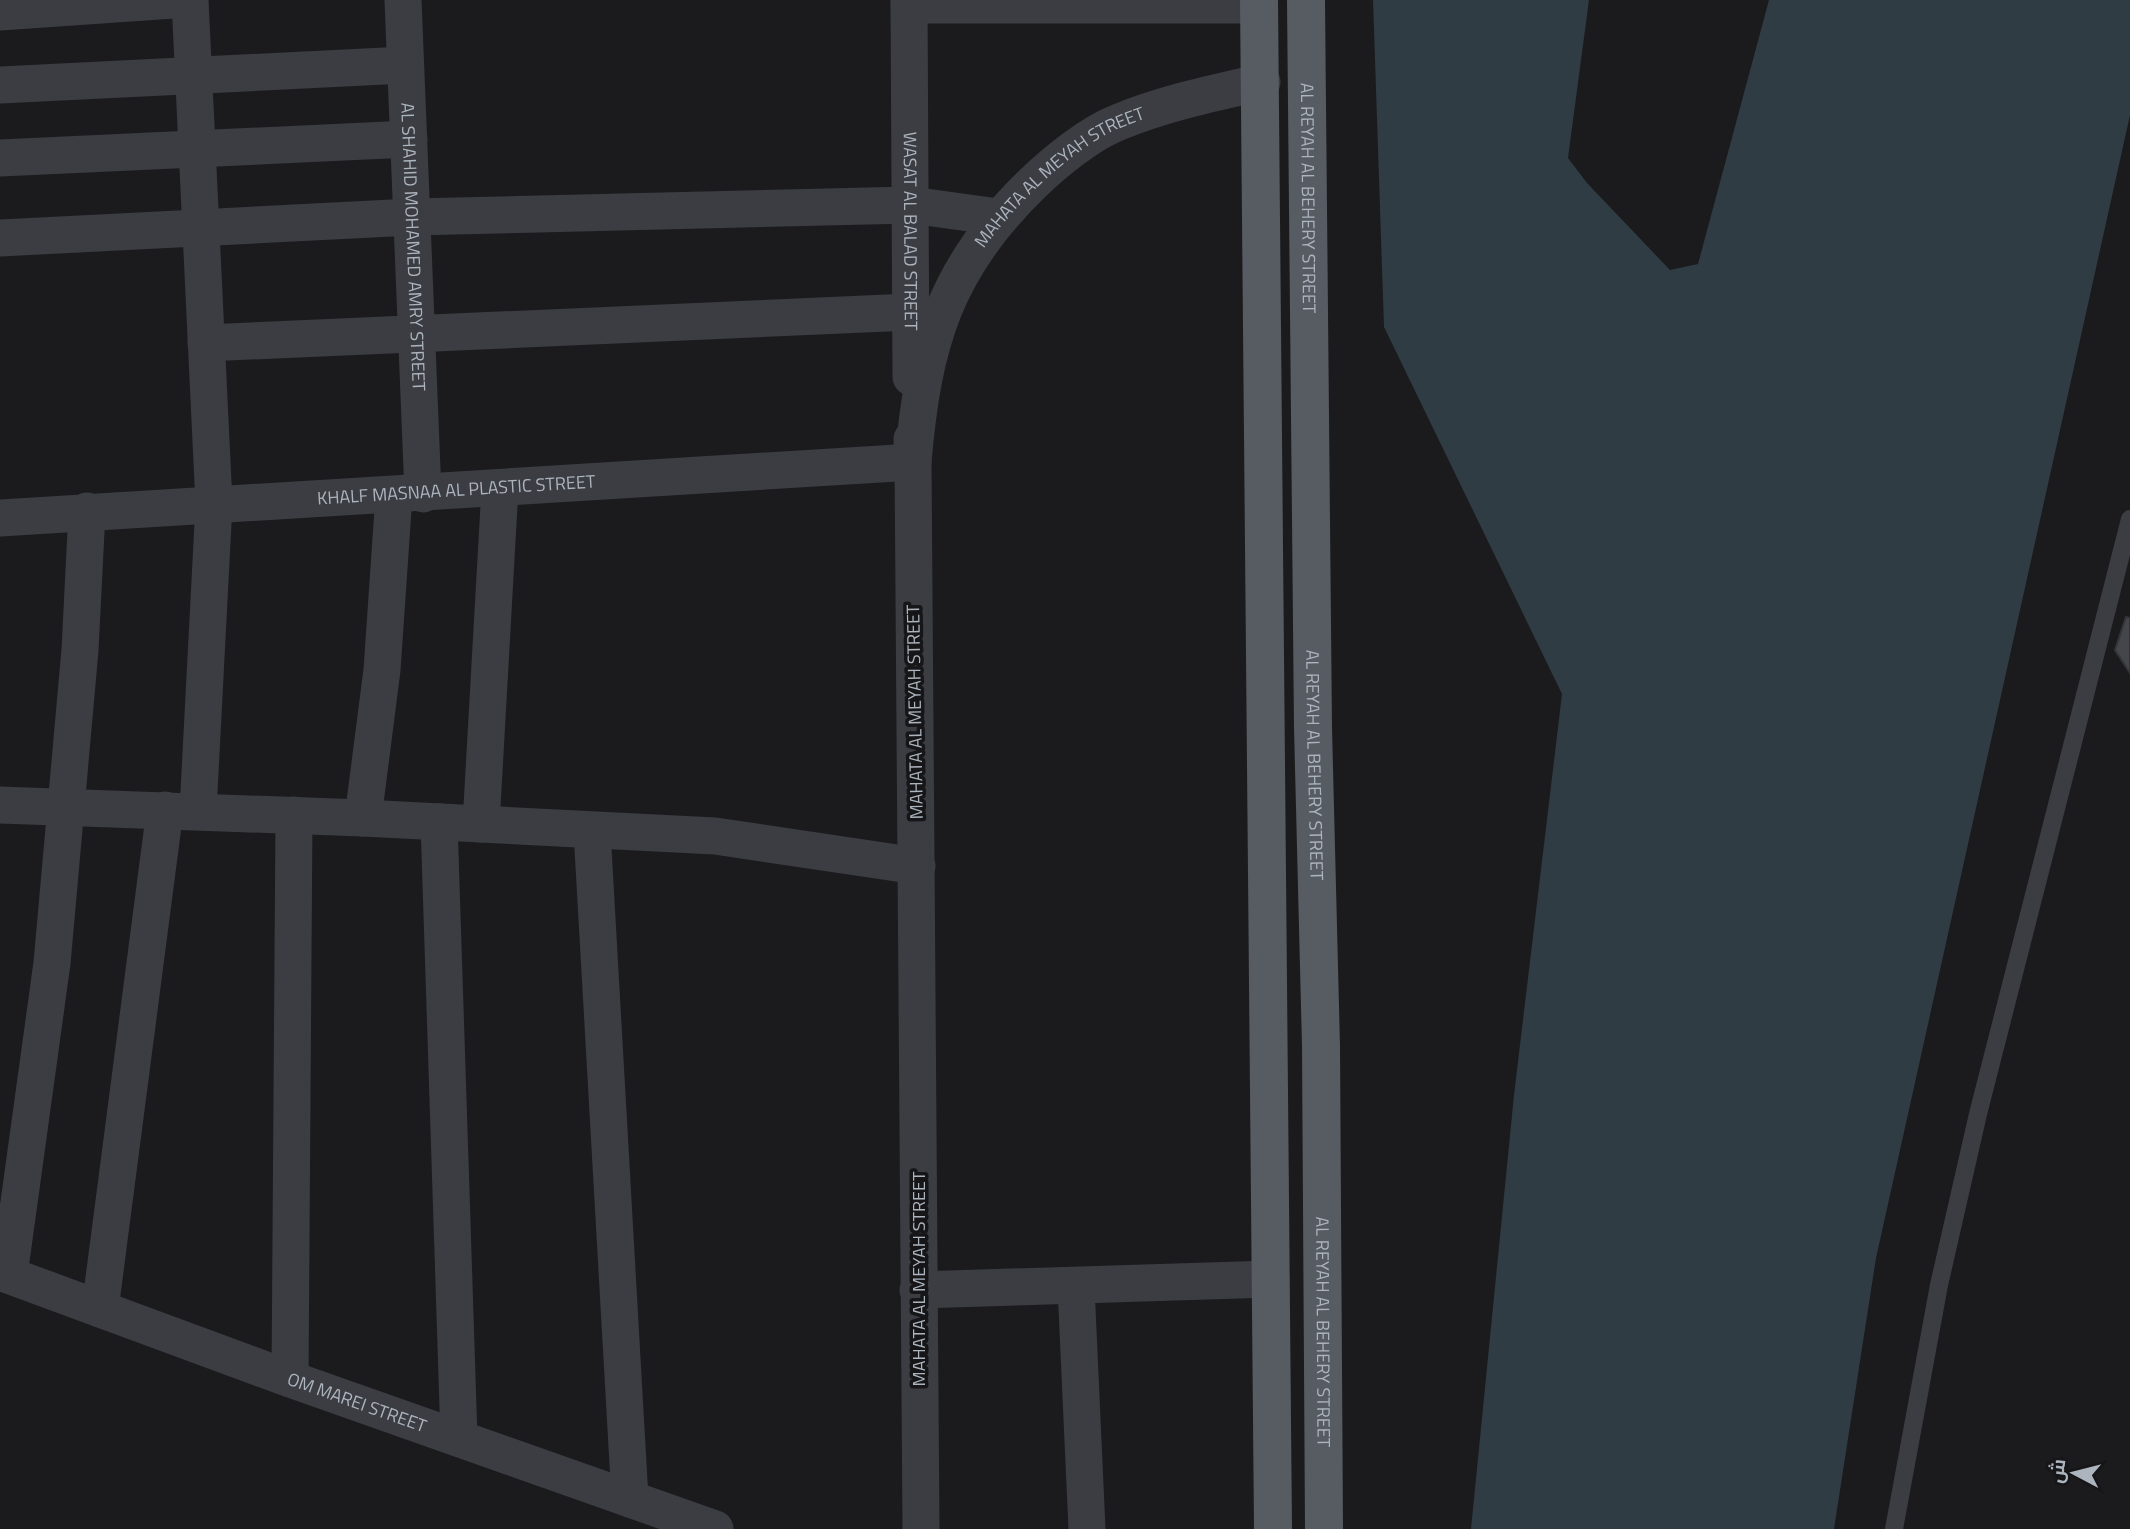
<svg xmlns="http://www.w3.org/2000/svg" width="2130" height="1529" font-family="'Titillium Web',Cairo,sans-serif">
<rect width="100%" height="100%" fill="#1b1b1d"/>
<path fill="#2f3c43" d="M1373 0H1589L1568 158 1587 183 1670 270 1698 264 1769 0H2130V115L1876 1258 1834 1529H1471L1514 1095 1562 694 1384 327Z"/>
<path fill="#45464b" stroke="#34353a" stroke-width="2" d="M2126 617 2130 618V673L2115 650Z"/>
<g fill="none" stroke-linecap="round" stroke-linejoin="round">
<path stroke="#3b3d43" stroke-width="18" d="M1894 1529 1939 1285 1978 1114 2130 519"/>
<g stroke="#3b3d43" stroke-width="37">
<path d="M190 0 214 504 198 811"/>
<path id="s1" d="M403 0 423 494"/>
<path id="s2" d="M909 0 911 377"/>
<path d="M909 5H1259"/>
<path d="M0 12 173 0"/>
<path d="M0 85 405 65"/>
<path d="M0 158 409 139"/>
<path d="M0 238 412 217 911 205 998 217"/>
<path d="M206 343 910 312"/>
<path id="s3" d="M0 518 913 462 912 439"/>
<path d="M0 805 363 818 715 836 917 866"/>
<path d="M363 818 382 670 394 495"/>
<path d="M439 822 459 1438"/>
<path d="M481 824 500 488"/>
<path d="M592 831 630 1499"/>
<path id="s4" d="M0 1272 290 1379 715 1529"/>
<path d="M9 1275 52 963 80 650 87 511"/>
<path d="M1076 1286 1087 1529"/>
<path d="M918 1290 1271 1279"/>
<path d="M100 1309 165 810"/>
<path d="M290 1379 294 815"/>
<path id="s5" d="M921 1529 913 462C923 343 945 268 1033 183 1055 162 1090 133 1119 122 1165 103 1214 93 1262 82"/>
</g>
<g stroke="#575b62" stroke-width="38">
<path d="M1259 0 1273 1529"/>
<path id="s6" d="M1306 0 1313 728 1321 1046 1324 1529"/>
</g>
</g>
<g text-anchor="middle" stroke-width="7" stroke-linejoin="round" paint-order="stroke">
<g font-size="18" fill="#acb4be" stroke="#161619">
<text dy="6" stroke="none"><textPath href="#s5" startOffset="1404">MAHATA AL MEYAH STREET</textPath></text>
<text dy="6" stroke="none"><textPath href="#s6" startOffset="198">AL REYAH AL BEHERY STREET</textPath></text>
<text dy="6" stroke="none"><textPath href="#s2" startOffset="231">WASAT AL BALAD STREET</textPath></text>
<text dy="6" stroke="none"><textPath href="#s1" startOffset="247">AL SHAHID MOHAMED AMRY STREET</textPath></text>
<text dy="6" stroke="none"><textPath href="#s3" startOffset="457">KHALF MASNAA AL PLASTIC STREET</textPath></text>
<text transform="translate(915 712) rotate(-91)" y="6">MAHATA AL MEYAH STREET</text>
<text dy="6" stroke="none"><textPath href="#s6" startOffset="765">AL REYAH AL BEHERY STREET</textPath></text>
<text transform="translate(919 1279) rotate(-90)" y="6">MAHATA AL MEYAH STREET</text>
<text dy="6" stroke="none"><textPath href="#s6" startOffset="1332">AL REYAH AL BEHERY STREET</textPath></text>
<text dy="6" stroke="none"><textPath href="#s4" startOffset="380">OM MAREI STREET</textPath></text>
</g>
</g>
<g transform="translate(2074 1473) rotate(277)" stroke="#161619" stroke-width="5" paint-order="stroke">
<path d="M0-5L12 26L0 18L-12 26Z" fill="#acb4be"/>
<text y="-10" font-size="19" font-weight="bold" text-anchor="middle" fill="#acb4be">ش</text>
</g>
</svg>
